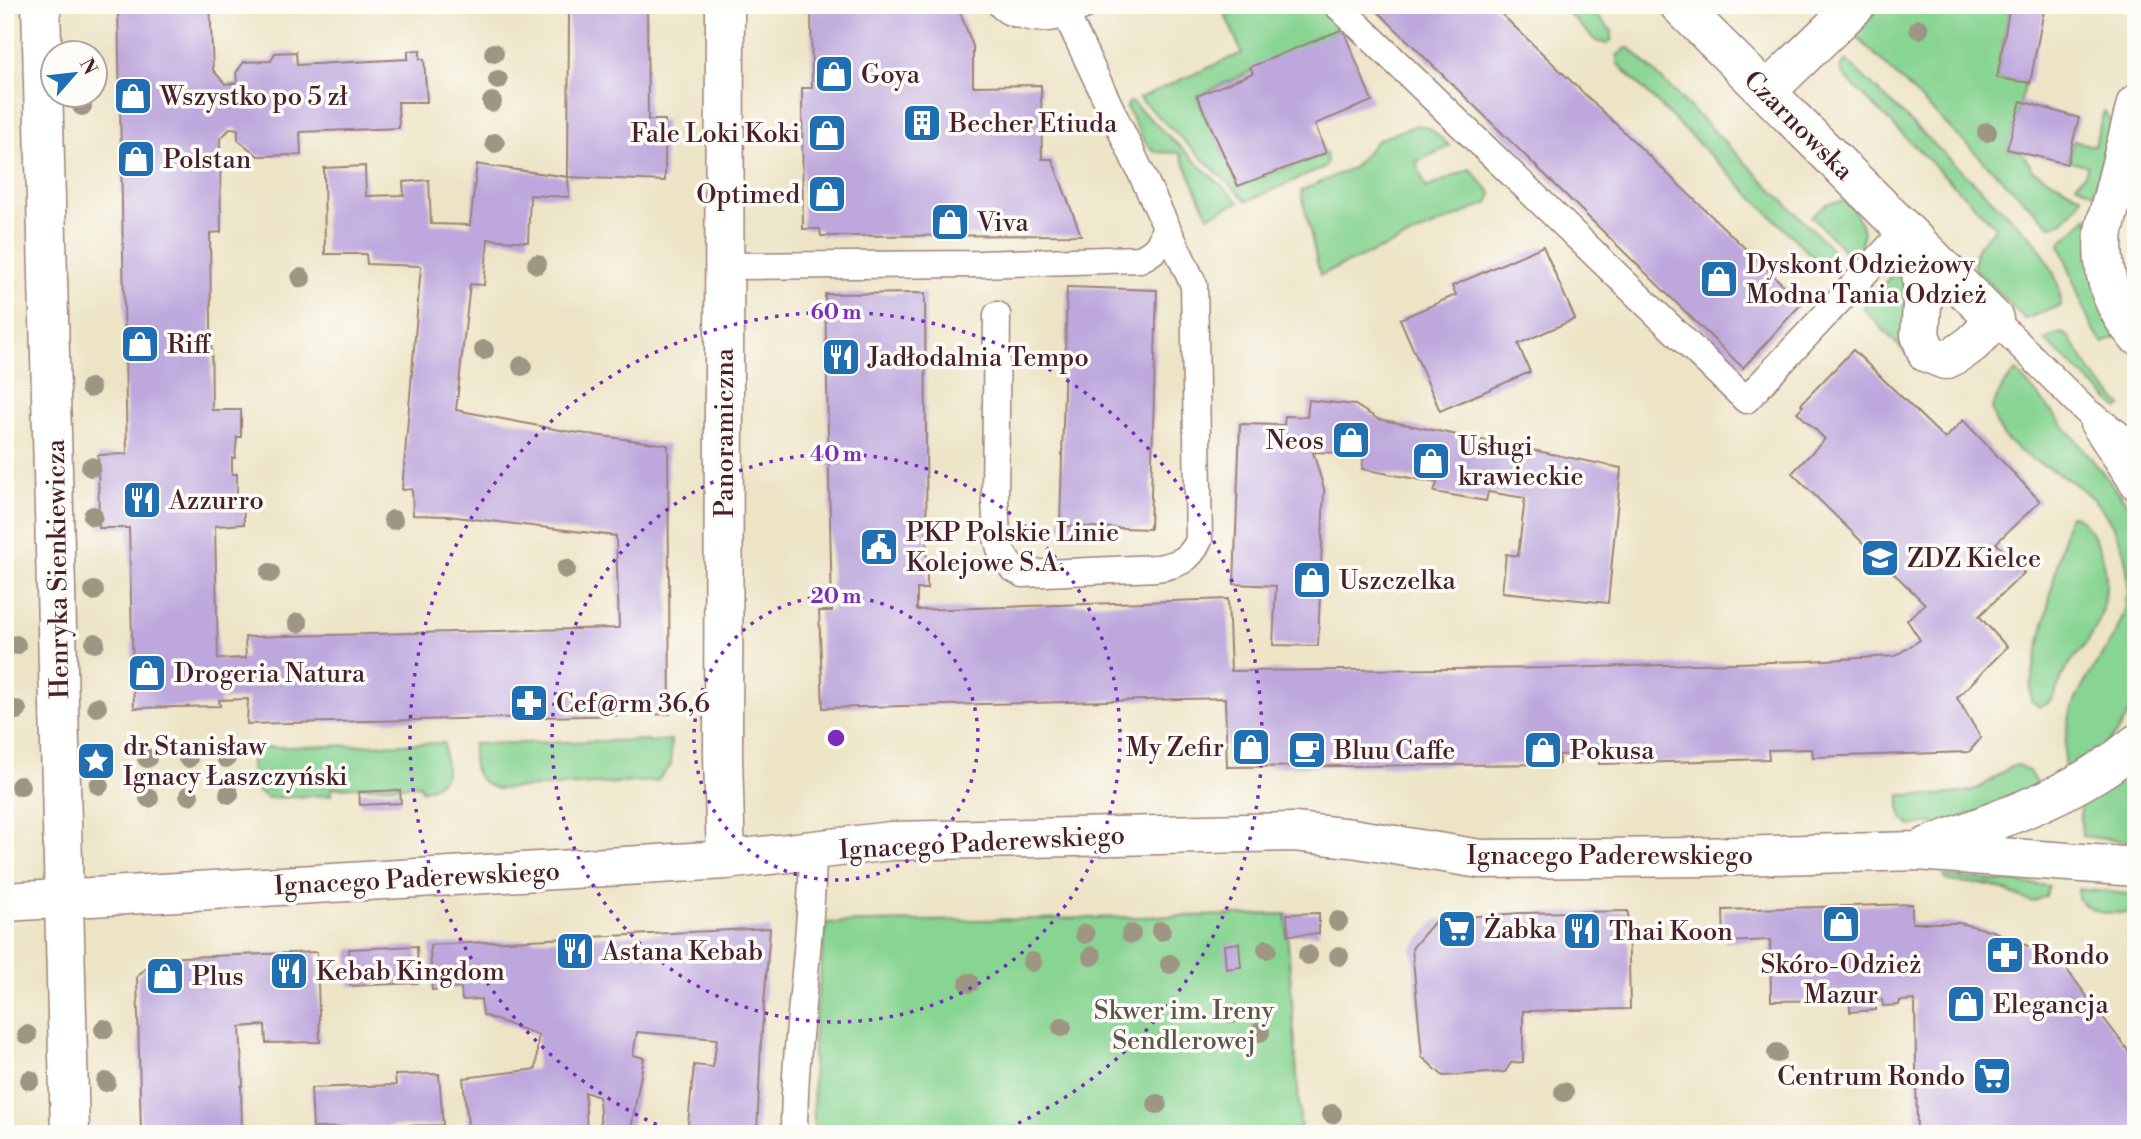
<svg xmlns="http://www.w3.org/2000/svg" width="2141" height="1139" font-family="'Libre Bodoni',serif">
<rect width="100%" height="100%" fill="#fdfcf7"/>
<filter id="ink" filterUnits="userSpaceOnUse"><feTurbulence type="fractalNoise" baseFrequency=".0143" numOctaves="2"/><feDisplacementMap in="SourceGraphic" scale="14" xChannelSelector="R" yChannelSelector="G"/><feConvolveMatrix kernelMatrix="1 2 1 2 8 2 1 2 1" color-interpolation-filters="sRGB"/></filter>
<filter id="wash" filterUnits="userSpaceOnUse"><feTurbulence type="fractalNoise" baseFrequency=".00686" numOctaves="4" result="noise"/><feDisplacementMap in="SourceGraphic" scale="28" xChannelSelector="R" yChannelSelector="G"/><feGaussianBlur stdDeviation="1.57" result="paint"/><feColorMatrix in="noise" values="0 0 0 0 0 0 0 0 0 0 0 0 0 0 0 0 0 1.4 0 .05"/><feComposite in="paint" operator="in"/></filter>
<g filter="url(#wash)">
<rect width="100%" height="100%" fill="#ede4c6"/>
<path fill="#88d492" stroke="#697a5e" stroke-width="2" d="M1221 5H1315L1343 29 1197 96 1238 186 1326 153 1327 163 1323 168 1247 201 1139 98 1242 53Z
M1560 5H1586L1612 31 1611 41 1607 44 1596 41Z
M1884 5H2010L1997 78 2026 82 2008 149 2021 152 2034 171 2082 197C2076 208 2063 226 2050 226L1853 33Z
M1626 48 1631 49 1829 246 1832 252 1829 263 1823 264 1816 260 1617 63V56Z
M1846 60 2034 240C2046 257 2064 285 2060 306L2025 319 1974 268C1974 244 1981 243 1996 227L1845 77 1840 69Z
M1132 102 1239 202 1208 216 1180 153 1155 152 1144 141 1127 108 1128 103Z
M2104 111 2112 122 2094 193 2076 184 2085 174 2088 166 2068 160 2073 141 2094 146Z
M1417 125 1429 128 1450 146 1416 162 1426 188 1470 169 1492 194 1488 203 1320 275 1301 191 1354 167 1377 140Z
M1844 201C1866 220 1867 236 1855 261L1811 216 1829 203Z
M2088 217 2116 337 2104 343C2087 332 2071 267 2060 246L2061 242Z
M1901 264 1913 361 1863 308Z
M2061 333 2069 337 2094 376 2122 406 2119 409 2045 340Z
M2016 371 2072 435 2136 514V702L2118 732 2104 747 2064 775C2064 752 2065 728 2073 706 2092 659 2131 634 2128 577 2125 542 2109 512 2083 490 2051 463 1999 456 1992 408L2004 384Z
M2070 515 2076 516C2111 545 2114 597 2092 634 2085 647 2074 657 2066 669 2058 682 2056 703 2040 707L2031 701 2030 687 2067 520Z
M648 740 649 742 671 740V765L657 781 497 789C472 780 473 768 473 744Z
M444 743 446 774 436 785 422 791 420 785 331 788V795L268 798 258 792 252 784 251 748Z
M2017 765 2028 770 2039 788 1955 820 1912 826C1898 820 1900 808 1900 795 1924 794 1955 798 1978 788 1993 782 2001 769 2017 765Z
M2119 779H2124L2128 784 2136 826V839L2132 842 2082 836 2080 804Z
M1944 876 2049 886 2046 896 2032 902 1991 885 1947 881Z
M2078 889 2136 895V913C2112 912 2096 918 2078 899Z
M1286 914 1301 1134H814L813 1040 826 923Z"/>
<g id="blocks">
<path fill="#bda7dd" d="M118 5H210L213 70 225 84 237 83 236 73 244 62 271 61 275 53 296 52 297 65 408 59V51L420 50V59H424L427 102H398L399 128 300 132 301 155 258 156 238 140V129L231 128 220 139 221 232 210 233 212 410H241V437H237L235 458H232V474H237V496H243L244 524 215 526 218 659 246 658 245 637 619 628 616 536 448 516 413 515 412 489 402 490 421 266 367 264 366 254H325L324 168 365 166 366 196 404 195 403 182 429 180 431 224 470 225 477 164 481 165 568 177 569 197 530 195 528 242 488 239 484 285 470 284 456 410 565 431 668 445 670 714 247 724 248 699 219 700 220 706 134 708 129 528H99L98 455 127 454Z
M569 5H647L648 120H665V181L568 177Z
M811 5H957L973 46V86L1041 85 1042 159H1052L1081 235 821 236 820 229H803L802 88H812Z
M1371 5H1492L1802 303 1743 368Z
M2010 5H2045L2030 83 1997 78Z
M1343 29 1372 101 1315 124 1326 153 1238 186 1197 96 1253 73 1250 67Z
M2021 101 2079 118 2067 164 2007 149Z
M1543 246 1575 319 1518 344 1530 372 1440 411 1400 319 1456 295 1452 286Z
M1067 287 1157 290 1150 529 1060 526Z
M925 293 927 589H917V610L1228 599 1231 671 1558 668 1809 661 1895 656 1920 640 1907 620 1925 604 1792 473 1825 439 1797 412 1803 406 1801 404 1853 350 1945 439 1963 420 2040 501 1996 543 2024 573 1979 616 2007 647 1957 698 1981 738 1969 752 1813 757 1812 749 1768 750 1769 759 1599 764V753L1559 755V764L1227 767 1225 698 823 708 819 611H832L825 294Z
M1309 400 1355 405 1378 419 1621 468 1608 603 1502 592 1506 554 1518 556 1525 498 1488 492 1486 501 1434 492 1437 483 1362 469 1364 454 1313 452 1324 489 1318 646 1273 645 1276 586 1234 584 1240 424 1284 425 1285 416 1307 417Z
M400 790 401 803 360 805 359 792Z
M1912 904V923H1959L1993 931 2044 953 2064 966 2127 1049 2136 1070V1098L2133 1100 2136 1108V1134H1917L1915 1000 1900 1001 1899 1005 1883 1006 1882 1000 1876 1001V1010L1850 1012V1000L1771 1001 1770 940 1724 942 1723 910Z
M1628 911 1630 1009 1523 1011V1062L1511 1063 1505 1072 1443 1076 1422 1057 1412 948 1437 919 1521 913Z
M1319 913V934L1288 935 1287 914Z
M770 928 761 1043 757 1134H687L694 1065 713 1067 717 1039 637 1032 633 1055 644 1058 630 1134H601L599 1097 585 1092 587 1134H469L463 1078 536 1069 538 1035 483 1015 481 999 462 1000 461 988 432 990 430 945Z
M1239 943 1241 967 1226 969 1224 945Z
M417 946 418 983 350 986 349 949Z
M317 952 320 1042 266 1043 265 1025 240 1027 243 1085 241 1086 242 1134H141L137 977 155 958Z
M439 1074 443 1125 313 1128 311 1088 396 1085 395 1075Z"/>
</g>
</g>
<g filter="url(#ink)">
<use href="#blocks" fill-opacity="0" stroke="#9c8278" stroke-width="2"/>
<g fill="none" stroke-linecap="round" stroke-linejoin="round">
<defs>
<path id="lane" d="M1001 5C1007 12 1013 13 1021 15 1047 23 1062 16 1086 5
M1337 5 1746 400 1904 231
M725 266 979 264 1140 259C1157 251 1162 244 1165 225
M997 315 995 499 997 538 1001 552 1012 568 1023 574 1157 568C1178 565 1190 560 1199 540L1194 285 1066 14
M1994 319 2085 410 2136 447
M2093 424 2136 488
M794 1134C794 1039 812 946 813 851"/>
<path id="street" d="M41 5 70 1134
M725 5 723 757 726 860
M1679 5 1994 319C1980 338 1968 350 1945 360L1927 353 1920 335 1923 291 1918 245
M1766 92 1856 5
M2136 104 2104 231C2100 271 2110 305 2136 335
M1928 846C2001 819 2076 795 2136 744
M5 902 726 860 891 841 1294 832 1352 838 1480 859 1703 857 1917 851 2136 867"/>
</defs>
<use href="#lane" stroke="#9c8278" stroke-width="29"/>
<use href="#street" stroke="#9c8278" stroke-width="41"/>
<use href="#lane" stroke="#fff" stroke-width="26"/>
<use href="#street" stroke="#fff" stroke-width="38"/>
</g>
<g fill="#9e9582">
<circle cx="1919" cy="29" r="10"/>
<circle cx="494" cy="53" r="10"/>
<circle cx="498" cy="80" r="10"/>
<circle cx="492" cy="102" r="10"/>
<circle cx="82" cy="106" r="10"/>
<circle cx="1987" cy="132" r="10"/>
<circle cx="495" cy="143" r="10"/>
<circle cx="537" cy="264" r="10"/>
<circle cx="301" cy="278" r="10"/>
<circle cx="484" cy="350" r="10"/>
<circle cx="522" cy="366" r="10"/>
<circle cx="90" cy="388" r="10"/>
<circle cx="91" cy="467" r="10"/>
<circle cx="93" cy="516" r="10"/>
<circle cx="393" cy="520" r="10"/>
<circle cx="566" cy="569" r="10"/>
<circle cx="270" cy="573" r="10"/>
<circle cx="94" cy="591" r="10"/>
<circle cx="298" cy="623" r="10"/>
<circle cx="95" cy="643" r="10"/>
<circle cx="16" cy="645" r="10"/>
<circle cx="97" cy="707" r="10"/>
<circle cx="17" cy="710" r="10"/>
<circle cx="147" cy="758" r="10"/>
<circle cx="188" cy="758" r="10"/>
<circle cx="226" cy="758" r="10"/>
<circle cx="99" cy="785" r="10"/>
<circle cx="20" cy="786" r="10"/>
<circle cx="229" cy="794" r="10"/>
<circle cx="189" cy="795" r="10"/>
<circle cx="149" cy="798" r="10"/>
<circle cx="1338" cy="921" r="10"/>
<circle cx="1161" cy="931" r="10"/>
<circle cx="1085" cy="934" r="10"/>
<circle cx="1131" cy="934" r="10"/>
<circle cx="1267" cy="949" r="10"/>
<circle cx="1308" cy="955" r="10"/>
<circle cx="1092" cy="956" r="10"/>
<circle cx="1339" cy="956" r="10"/>
<circle cx="1032" cy="962" r="10"/>
<circle cx="1170" cy="964" r="10"/>
<circle cx="969" cy="983" r="10"/>
<circle cx="1232" cy="1014" r="10"/>
<circle cx="1062" cy="1027" r="10"/>
<circle cx="104" cy="1029" r="10"/>
<circle cx="1260" cy="1032" r="10"/>
<circle cx="27" cy="1035" r="10"/>
<circle cx="1777" cy="1053" r="10"/>
<circle cx="30" cy="1080" r="10"/>
<circle cx="106" cy="1082" r="10"/>
<circle cx="1564" cy="1092" r="10"/>
<circle cx="1157" cy="1104" r="10"/>
<circle cx="1332" cy="1114" r="10"/>
</g>
</g>
<g fill="none" stroke="#7b2cbf" stroke-width="3.5" stroke-dasharray="3.5 7">
<circle cx="836" cy="738" r="142"/>
<circle cx="836" cy="738" r="284"/>
<path d="M676 1133A426 426 0 1 1 996 1133"/>
</g>
<defs>
<symbol id="shop-square" viewBox="-11 -11 22 22"><rect x="-9" y="-9" width="18" height="18" rx="4" fill="#1f6fb2" stroke="#fdfcf7"/><path d="M-5-2.5h2.3a2.7 3.5 0 0 1 5.4 0H5L5.5 6h-11ZM-1.5-2.5h3a1.5 2.3 0 0 0-3 0Z" fill="#fff"/></symbol>
<symbol id="building-square" viewBox="-11 -11 22 22"><rect x="-9" y="-9" width="18" height="18" rx="4" fill="#1f6fb2" stroke="#fdfcf7"/><path d="M-4-6H4V6H1V3H-1V6H-4ZM-2.5-4.3h1.7v1.8h-1.7ZM.8-4.3h1.7v1.8H.8ZM-2.5-1h1.7V.8h-1.7ZM.8-1h1.7V.8H.8Z" fill="#fff"/></symbol>
<symbol id="restaurant-square" viewBox="-11 -11 22 22"><rect x="-9" y="-9" width="18" height="18" rx="4" fill="#1f6fb2" stroke="#fdfcf7"/><path d="M-5-6h1v4h1v-4h1v4h1v-4h1v5L-1.5 .5V6h-2V.5L-5-1ZM5-6V6H3V1.5H1.5Q1.5-4 5-6Z" fill="#fff"/></symbol>
<symbol id="civic-square" viewBox="-11 -11 22 22"><rect x="-9" y="-9" width="18" height="18" rx="4" fill="#1f6fb2" stroke="#fdfcf7"/><path d="M-.6-6.5H3V-4.5H.6V-3L4-1V1h2V6H-6V1h2V-1L-.6-3ZM-1.2 2.5V6h2.4V2.5Z" fill="#fff"/></symbol>
<symbol id="school-square" viewBox="-11 -11 22 22"><rect x="-9" y="-9" width="18" height="18" rx="4" fill="#1f6fb2" stroke="#fdfcf7"/><path d="M0-5L7-2L0 1L-7-2ZM-4 1L0 2.5L4 1V4Q0 6-4 4Z" fill="#fff"/></symbol>
<symbol id="pharmacy-square" viewBox="-11 -11 22 22"><rect x="-9" y="-9" width="18" height="18" rx="4" fill="#1f6fb2" stroke="#fdfcf7"/><path d="M-2-6h4v4h4v4h-4v4h-4v-4h-4v-4h4Z" fill="#fff"/></symbol>
<symbol id="cafe-square" viewBox="-11 -11 22 22"><rect x="-9" y="-9" width="18" height="18" rx="4" fill="#1f6fb2" stroke="#fdfcf7"/><path d="M-5.5-4.5H6V0H3Q3 3.5 0 3.5H-2.5Q-5.5 3.5-5.5 0ZM3-3.2v2h1.7v-2ZM-6 4.5H4V6H-6Z" fill="#fff"/></symbol>
<symbol id="sight-square" viewBox="-11 -11 22 22"><rect x="-9" y="-9" width="18" height="18" rx="4" fill="#1f6fb2" stroke="#fdfcf7"/><path d="M0-6L1.8-2.2L6-1.7L2.9 1.2L3.7 5.4L0 3.3L-3.7 5.4L-2.9 1.2L-6-1.7L-1.8-2.2Z" fill="#fff"/></symbol>
<symbol id="supermarket-square" viewBox="-11 -11 22 22"><rect x="-9" y="-9" width="18" height="18" rx="4" fill="#1f6fb2" stroke="#fdfcf7"/><path d="M-6-5.5h2.5l.6 2H6L4.5 2H-2.5L-4.4-4H-6ZM-1.5 3.2a1.3 1.3 0 1 0 .1 0ZM3 3.2a1.3 1.3 0 1 0 .1 0Z" fill="#fff"/></symbol>
</defs>
<g fill-rule="evenodd">
<use href="#shop-square" x="812" y="52" width="44" height="44"/>
<use href="#shop-square" x="111" y="74" width="44" height="44"/>
<use href="#building-square" x="900" y="101" width="44" height="44"/>
<use href="#shop-square" x="805" y="111" width="44" height="44"/>
<use href="#shop-square" x="114" y="137" width="44" height="44"/>
<use href="#shop-square" x="805" y="172" width="44" height="44"/>
<use href="#shop-square" x="928" y="200" width="44" height="44"/>
<use href="#shop-square" x="1697" y="257" width="44" height="44"/>
<use href="#shop-square" x="118" y="322" width="44" height="44"/>
<use href="#restaurant-square" x="819" y="335" width="44" height="44"/>
<use href="#shop-square" x="1329" y="418" width="44" height="44"/>
<use href="#shop-square" x="1409" y="439" width="44" height="44"/>
<use href="#restaurant-square" x="120" y="478" width="44" height="44"/>
<use href="#civic-square" x="857" y="525" width="44" height="44"/>
<use href="#school-square" x="1858" y="536" width="44" height="44"/>
<use href="#shop-square" x="1290" y="558" width="44" height="44"/>
<use href="#shop-square" x="125" y="651" width="44" height="44"/>
<use href="#pharmacy-square" x="507" y="681" width="44" height="44"/>
<use href="#shop-square" x="1229" y="725" width="44" height="44"/>
<use href="#cafe-square" x="1285" y="728" width="44" height="44"/>
<use href="#shop-square" x="1521" y="728" width="44" height="44"/>
<use href="#sight-square" x="74" y="739" width="44" height="44"/>
<use href="#shop-square" x="1819" y="902" width="44" height="44"/>
<use href="#supermarket-square" x="1435" y="907" width="44" height="44"/>
<use href="#restaurant-square" x="1560" y="909" width="44" height="44"/>
<use href="#restaurant-square" x="553" y="929" width="44" height="44"/>
<use href="#pharmacy-square" x="1983" y="933" width="44" height="44"/>
<use href="#restaurant-square" x="267" y="949" width="44" height="44"/>
<use href="#shop-square" x="143" y="954" width="44" height="44"/>
<use href="#shop-square" x="1944" y="982" width="44" height="44"/>
<use href="#supermarket-square" x="1970" y="1054" width="44" height="44"/>
</g>
<g text-anchor="middle" stroke-width="7" stroke-linejoin="round" paint-order="stroke">
<g font-size="26" fill="#4a1f2b" stroke="#fdfcf7" text-anchor="start">
<text x="861" y="83">Goya</text>
<text x="160" y="105">Wszystko po 5 zł</text>
<text x="949" y="132">Becher Etiuda</text>
<text x="800" y="142" text-anchor="end">Fale Loki Koki</text>
<text x="163" y="168">Polstan</text>
<text x="800" y="203" text-anchor="end">Optimed</text>
<text x="977" y="231">Viva</text>
<text x="1746" y="273">Dyskont Odzieżowy<tspan x="1746" dy="30">Modna Tania Odzież</tspan></text>
<text x="167" y="353">Riff</text>
<text x="868" y="366">Jadłodalnia Tempo</text>
<text x="1324" y="449" text-anchor="end">Neos</text>
<text x="1458" y="455">Usługi<tspan x="1458" dy="30">krawieckie</tspan></text>
<text x="169" y="509">Azzurro</text>
<text x="906" y="541">PKP Polskie Linie<tspan x="906" dy="30">Kolejowe S.A.</tspan></text>
<text x="1907" y="567">ZDZ Kielce</text>
<text x="1339" y="589">Uszczelka</text>
<text x="174" y="682">Drogeria Natura</text>
<text x="556" y="712">Cef@rm 36,6</text>
<text x="123" y="755">dr Stanisław<tspan x="123" dy="30">Ignacy Łaszczyński</tspan></text>
<text x="1224" y="756" text-anchor="end">My Zefir</text>
<text x="1334" y="759">Bluu Caffe</text>
<text x="1570" y="759">Pokusa</text>
<text x="1484" y="938">Żabka</text>
<text x="1609" y="940">Thai Koon</text>
<text x="602" y="960">Astana Kebab</text>
<text x="2032" y="964">Rondo</text>
<text x="1841" y="973" text-anchor="middle">Skóro-Odzież<tspan x="1841" dy="30">Mazur</tspan></text>
<text x="316" y="980">Kebab Kingdom</text>
<text x="192" y="985">Plus</text>
<text x="1993" y="1013">Elegancja</text>
<text x="1965" y="1085" text-anchor="end">Centrum Rondo</text>
</g>
<g font-size="26" fill="#4a1f2b" stroke="#fdfcf7">
<text transform="translate(1799 125) rotate(45)" y="9">Czarnowska</text>
<text transform="translate(724 433) rotate(-90)" y="9">Panoramiczna</text>
<text transform="translate(57 569) rotate(-91)" y="9">Henryka Sienkiewicza</text>
<text transform="translate(982 842) rotate(-3)" y="9">Ignacego Paderewskiego</text>
<text x="1610" y="864">Ignacego Paderewskiego</text>
<text transform="translate(417 878) rotate(-3)" y="9">Ignacego Paderewskiego</text>
</g>
<g font-size="26" fill="#5d554a" stroke="#fdfcf7">
<text x="1184" y="1019">Skwer im. Ireny<tspan x="1184" dy="30">Sendlerowej</tspan></text>
</g>
</g>
<circle cx="836" cy="738" r="10" fill="#7b2cbf" stroke="#fdfcf7" stroke-width="3.5"/>
<g font-size="21" text-anchor="middle" font-weight="bold" fill="#7b2cbf" stroke="#fdfcf7" stroke-width="7" stroke-linejoin="round" paint-order="stroke">
<text x="836" y="319">60 m</text>
<text x="836" y="461">40 m</text>
<text x="836" y="603">20 m</text>
</g>
<rect width="2141" height="1139" fill="none" stroke="#fdfcf7" stroke-width="28"/>
<g transform="translate(74 74) rotate(62)"><circle r="33" fill="#fdfcf7" stroke="#b5a4a5" stroke-width="2"/>
<path d="M0-5L12 26L0 18L-12 26Z" fill="#1f6fb2"/>
<text y="-10" font-size="19" font-weight="bold" text-anchor="middle" fill="#4a1f2b">N</text>
</g>
</svg>
